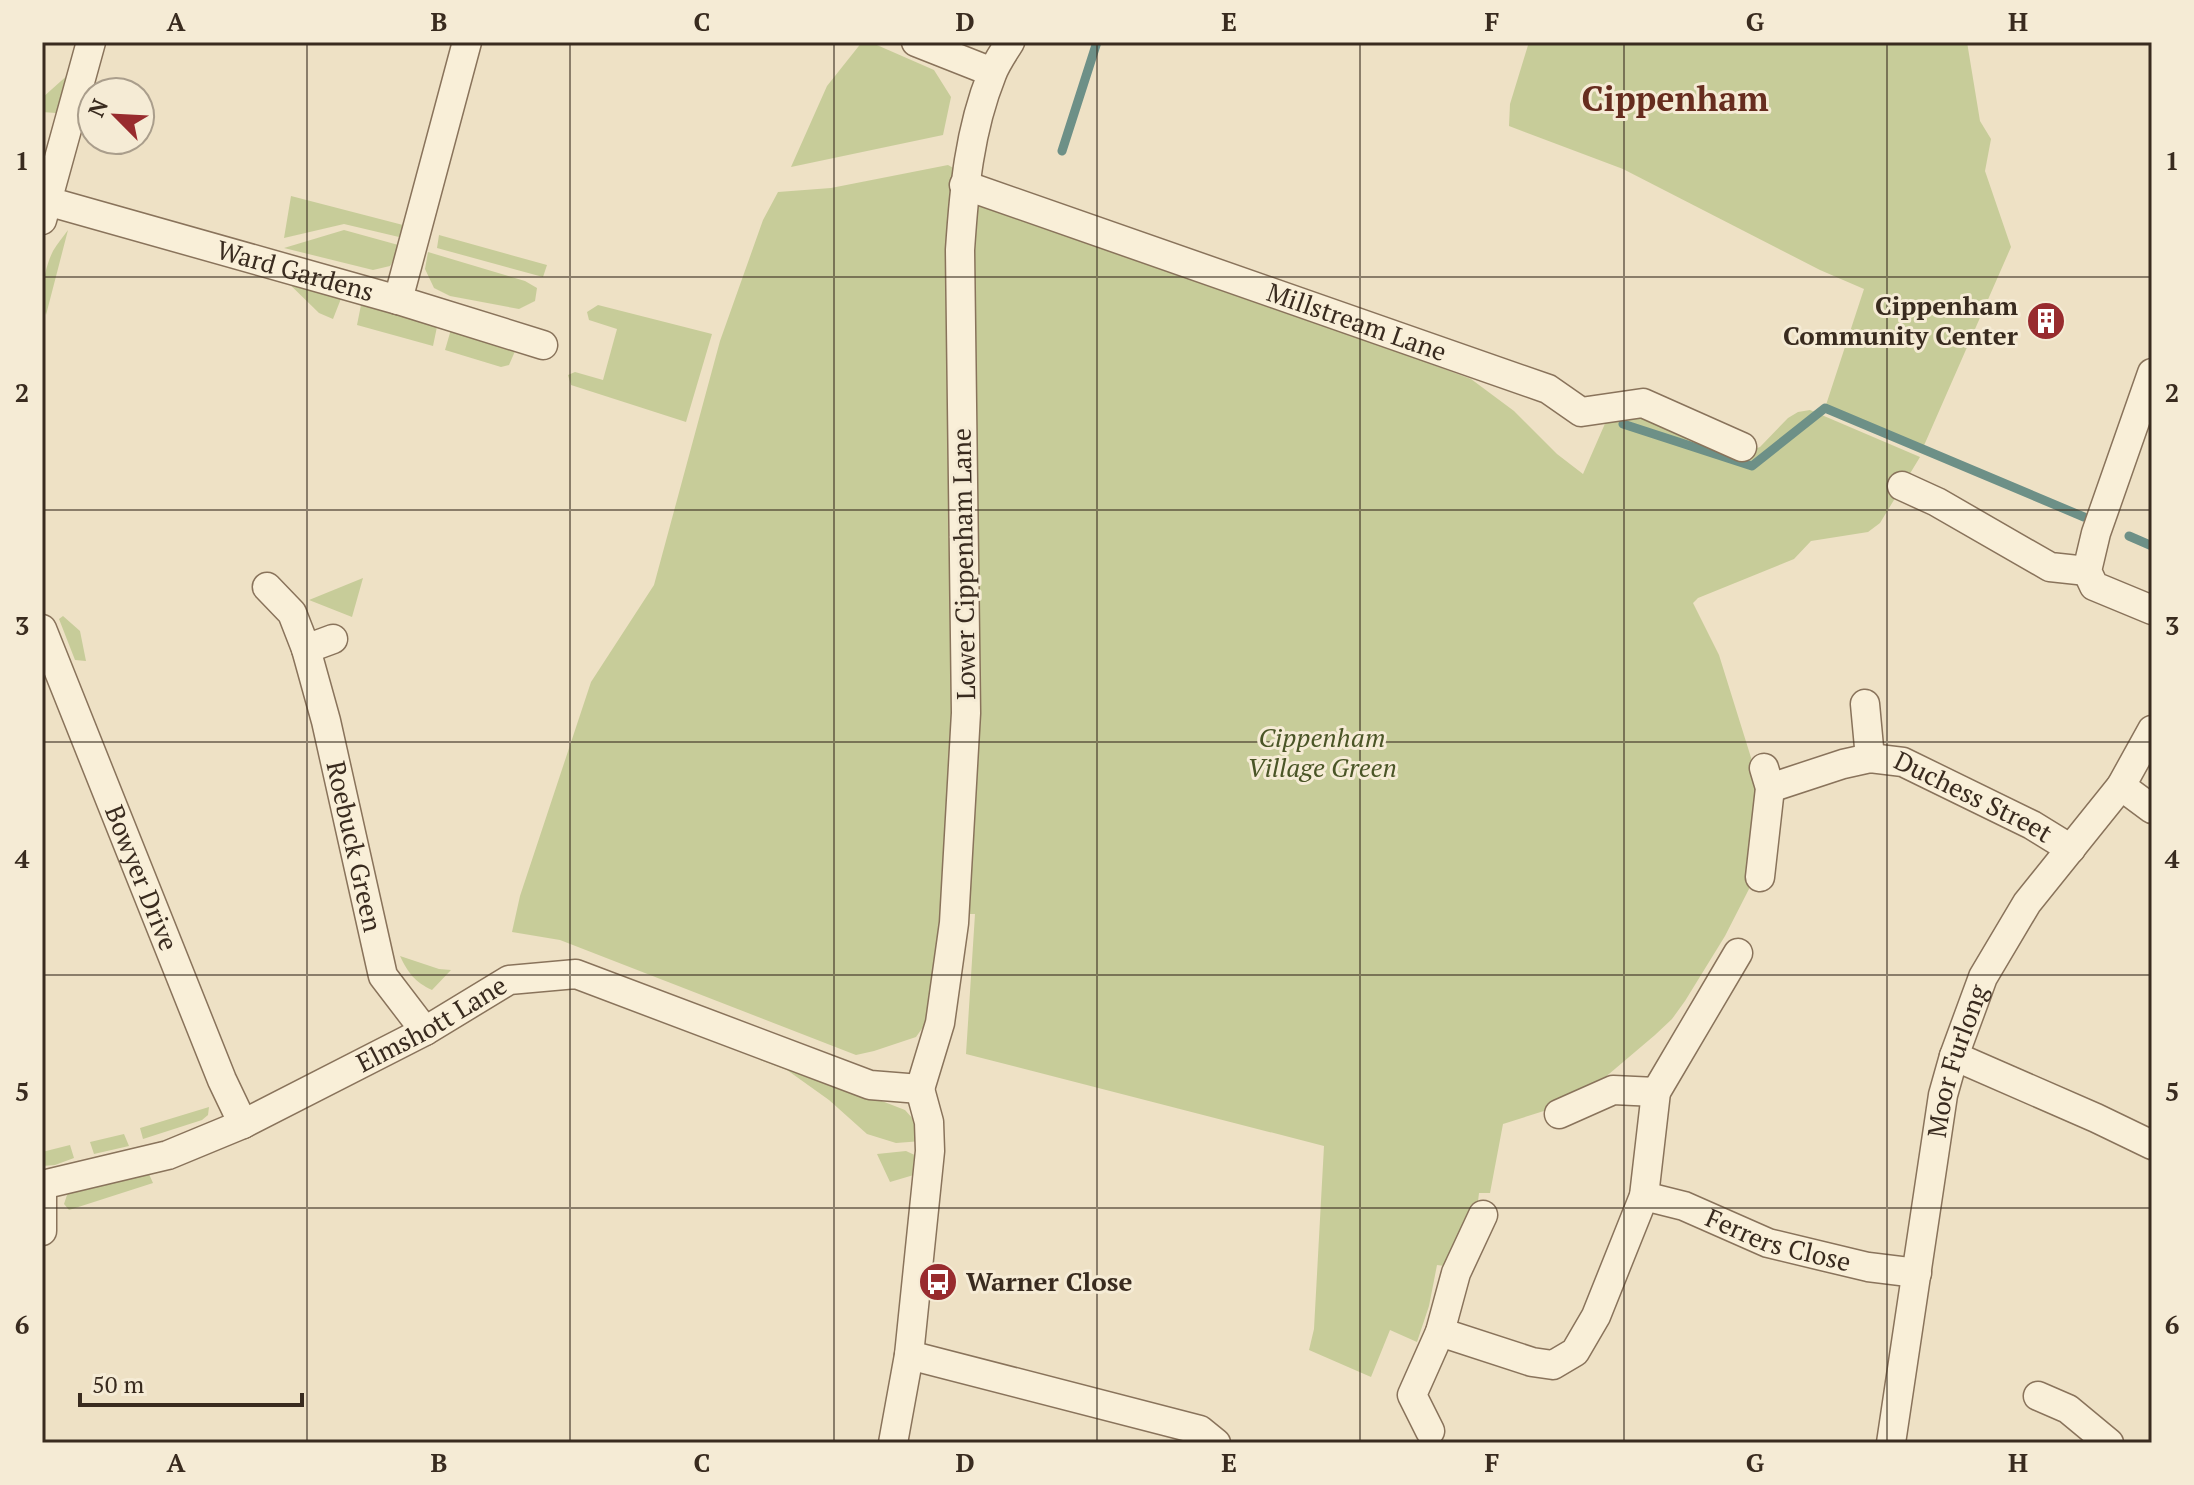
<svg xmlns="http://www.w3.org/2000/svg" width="2194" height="1485" font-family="'PT Serif',serif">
<rect width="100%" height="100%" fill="#eee1c5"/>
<path fill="#c7cc99" d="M862 42H870L934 70 951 97 943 135 791 167 827 86Z
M1529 42H1967L1980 121 1991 139 1985 171 2011 247 1922 450 1825 408 1864 289 1820 270 1623 169 1509 126 1510 104Z
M70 73 56 113 42 112V98Z
M948 165 1015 203 1093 238 1471 379 1514 411 1557 454 1583 474 1607 419 1626 413 1700 438 1746 452 1760 447 1788 418 1798 412 1810 410 1920 457 1880 523 1868 532 1811 541 1794 559 1698 598 1693 603 1719 655 1753 764 1760 797 1749 889 1725 936 1685 1001 1672 1019 1655 1035 1596 1085 1547 1110 1503 1124 1490 1193H1479L1473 1244 1445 1266 1437 1265 1429 1306 1417 1342 1390 1330 1371 1377 1309 1350 1314 1329 1324 1146 966 1054 975 914H942L926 1023 916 1037 874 1051 856 1055 560 940 512 932 520 896 591 682 654 585 720 341 763 220 778 192 831 188Z
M291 196 403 225 399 237 344 224 284 238Z
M68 230 46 315C39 297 44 269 53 251 57 244 63 237 68 230Z
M344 230 402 246 390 266 373 270 284 248Z
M439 235 547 265 543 277 437 248Z
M428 252 525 281 537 288 535 301 519 309 450 296 434 288 425 269Z
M277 272 344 291 333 319 319 313Z
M363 295 438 322 433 346 357 325Z
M598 305 712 334 686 422 571 385 568 375 575 372 603 380 617 329 589 320 587 312Z
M452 326 516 349 509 365 501 367 445 350Z
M363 578 352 617 309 600Z
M63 616 80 631 86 661 75 660 59 619Z
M400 956 439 969 451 970 432 990C415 982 408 973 400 956Z
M763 1055 905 1110 922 1129V1141L896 1143 867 1134 829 1100 787 1070 760 1060Z
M209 1107 208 1115 202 1120 143 1139 140 1128Z
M124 1134 129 1146 94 1154 90 1142Z
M70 1145 74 1158 55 1165 42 1166V1152Z
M906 1151 919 1157 917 1174 890 1182 877 1154Z
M148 1172 153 1183 69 1210 64 1204 67 1195 76 1186Z"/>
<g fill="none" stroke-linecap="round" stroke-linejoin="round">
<path stroke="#6d9087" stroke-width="9" d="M1062 151 1097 42
M1623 424 1752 466 1825 408 2084 517
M2129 536 2152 546"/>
<defs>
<g id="minor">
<path d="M916 42 992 72"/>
<path id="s1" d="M964 185 1548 389 1581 412 1643 403 1742 447"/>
<path id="s2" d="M47 201 398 300 543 345"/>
<path d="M42 220 91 42"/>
<path d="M398 300 467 42"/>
<path d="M2152 373 2096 533 2087 571 2094 586 2152 610"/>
<path d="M1902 486 1937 502 2050 567 2087 571"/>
<path id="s3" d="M267 587 292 613 306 649 326 721 383 976 425 1031"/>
<path id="s4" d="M42 629 222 1080 243 1124"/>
<path d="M306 649 333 639"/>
<path d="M1865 704 1870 758"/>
<path d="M2121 786 2152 809"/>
<path id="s5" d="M1770 788 1843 764 1870 758 1903 762 2032 825 2071 849"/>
<path d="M1760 877 1770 788 1764 768"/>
<path d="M1954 1056 2096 1118 2152 1145"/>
<path d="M920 1089 940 1023 954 923 966 713 960 250C964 190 969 131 992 74 996 63 1004 52 1010 42"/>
<path d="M1559 1114 1613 1090 1656 1092"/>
<path id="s6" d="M42 1185 168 1155 243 1124 425 1031 509 980 576 974 870 1085 920 1089"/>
<path id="s7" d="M1644 1196 1684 1206 1768 1243 1868 1267 1917 1273"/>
<path d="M42 1231V1185"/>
<path d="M1440 1332 1532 1362 1553 1365 1575 1352 1596 1316 1644 1196 1656 1092 1738 953"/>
<path d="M909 1355 1200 1430 1216 1443"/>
<path d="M2038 1396 2068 1409 2109 1443"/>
<path d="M1430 1431 1412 1395 1440 1332 1456 1273 1483 1215"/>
<path d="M893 1443 909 1355 930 1151 929 1122 920 1089"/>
<path id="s8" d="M1891 1443 1943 1095 1954 1056 1983 977 2027 903 2121 786 2152 730"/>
</g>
</defs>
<use href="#minor" stroke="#89735b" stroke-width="31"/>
<use href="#minor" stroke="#f9efd8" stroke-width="28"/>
</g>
<path fill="none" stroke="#392b1f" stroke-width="2" stroke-opacity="0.55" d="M307 42V1443M570 42V1443M834 42V1443M1097 42V1443M1360 42V1443M1624 42V1443M1887 42V1443M42 277H2152M42 510H2152M42 742H2152M42 975H2152M42 1208H2152"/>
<defs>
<symbol id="building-disc" viewBox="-11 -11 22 22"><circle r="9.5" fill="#982b2e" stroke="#f5ebd5"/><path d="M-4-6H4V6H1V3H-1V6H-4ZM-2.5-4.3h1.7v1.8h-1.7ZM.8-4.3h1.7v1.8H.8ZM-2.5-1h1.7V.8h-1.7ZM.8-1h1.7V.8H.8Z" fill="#fff"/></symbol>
<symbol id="bus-disc" viewBox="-11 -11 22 22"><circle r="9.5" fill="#982b2e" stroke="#f5ebd5"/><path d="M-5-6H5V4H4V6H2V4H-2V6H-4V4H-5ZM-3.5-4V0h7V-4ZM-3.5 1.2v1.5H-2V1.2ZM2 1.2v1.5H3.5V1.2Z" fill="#fff"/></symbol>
</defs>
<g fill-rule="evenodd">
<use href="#building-disc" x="2024" y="299" width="44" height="44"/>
<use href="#bus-disc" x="916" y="1260" width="44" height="44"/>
</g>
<g text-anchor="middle" stroke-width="6" stroke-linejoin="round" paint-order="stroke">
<g font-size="26" fill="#392b1f" stroke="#f5ebd5">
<text dy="9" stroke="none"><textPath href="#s2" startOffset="258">Ward Gardens</textPath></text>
<text dy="9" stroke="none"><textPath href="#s1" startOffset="416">Millstream Lane</textPath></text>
<text transform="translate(964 564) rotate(-91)" y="9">Lower Cippenham Lane</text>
<text dy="9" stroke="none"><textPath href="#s5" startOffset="216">Duchess Street</textPath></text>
<text dy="9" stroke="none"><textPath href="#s3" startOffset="278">Roebuck Green</textPath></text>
<text dy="9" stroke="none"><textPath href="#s4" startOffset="268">Bowyer Drive</textPath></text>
<text dy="9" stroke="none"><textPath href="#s6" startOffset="424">Elmshott Lane</textPath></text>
<text dy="9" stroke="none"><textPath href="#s8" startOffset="388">Moor Furlong</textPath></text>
<text dy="9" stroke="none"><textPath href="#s7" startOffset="142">Ferrers Close</textPath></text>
</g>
<g font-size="26" font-weight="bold" fill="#392b1f" stroke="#f5ebd5" text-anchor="end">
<text x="2018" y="315">Cippenham<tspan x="2018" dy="30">Community Center</tspan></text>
<text x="966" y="1291" text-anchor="start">Warner Close</text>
</g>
<g font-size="26" font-style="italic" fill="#4a5526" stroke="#f5ebd5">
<text x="1322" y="747">Cippenham<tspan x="1322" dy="30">Village Green</tspan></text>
</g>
<g font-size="34" font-weight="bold" fill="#662c1e" stroke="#f5ebd5">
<text x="1675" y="111">Cippenham</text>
</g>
</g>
<rect width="2194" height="1485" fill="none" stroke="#f5ebd5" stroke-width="88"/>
<g transform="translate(116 116) rotate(294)"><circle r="38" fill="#f5ebd5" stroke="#aa9e8c" stroke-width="2"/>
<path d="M0-6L14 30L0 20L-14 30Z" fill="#982b2e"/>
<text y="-12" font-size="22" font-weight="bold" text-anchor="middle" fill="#392b1f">N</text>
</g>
<path d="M80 1393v12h222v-12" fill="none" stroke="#392b1f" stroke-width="4"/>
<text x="92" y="1393" font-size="24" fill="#392b1f" stroke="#f5ebd5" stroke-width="6" paint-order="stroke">50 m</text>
<rect x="44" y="44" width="2106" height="1397" fill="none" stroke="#392b1f" stroke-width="3"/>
<g font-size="26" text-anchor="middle" font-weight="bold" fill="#392b1f">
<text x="176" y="31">A</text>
<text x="439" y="31">B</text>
<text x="702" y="31">C</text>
<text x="965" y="31">D</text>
<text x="1229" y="31">E</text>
<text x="1492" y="31">F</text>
<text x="1755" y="31">G</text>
<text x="2018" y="31">H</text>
<text x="22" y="170">1</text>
<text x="2172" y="170">1</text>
<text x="22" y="402">2</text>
<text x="2172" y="402">2</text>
<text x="22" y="635">3</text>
<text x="2172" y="635">3</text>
<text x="22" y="868">4</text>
<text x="2172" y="868">4</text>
<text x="22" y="1101">5</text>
<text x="2172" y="1101">5</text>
<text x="22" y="1334">6</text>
<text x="2172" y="1334">6</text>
<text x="176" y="1472">A</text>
<text x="439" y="1472">B</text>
<text x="702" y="1472">C</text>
<text x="965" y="1472">D</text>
<text x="1229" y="1472">E</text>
<text x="1492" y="1472">F</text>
<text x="1755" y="1472">G</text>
<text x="2018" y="1472">H</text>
</g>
</svg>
